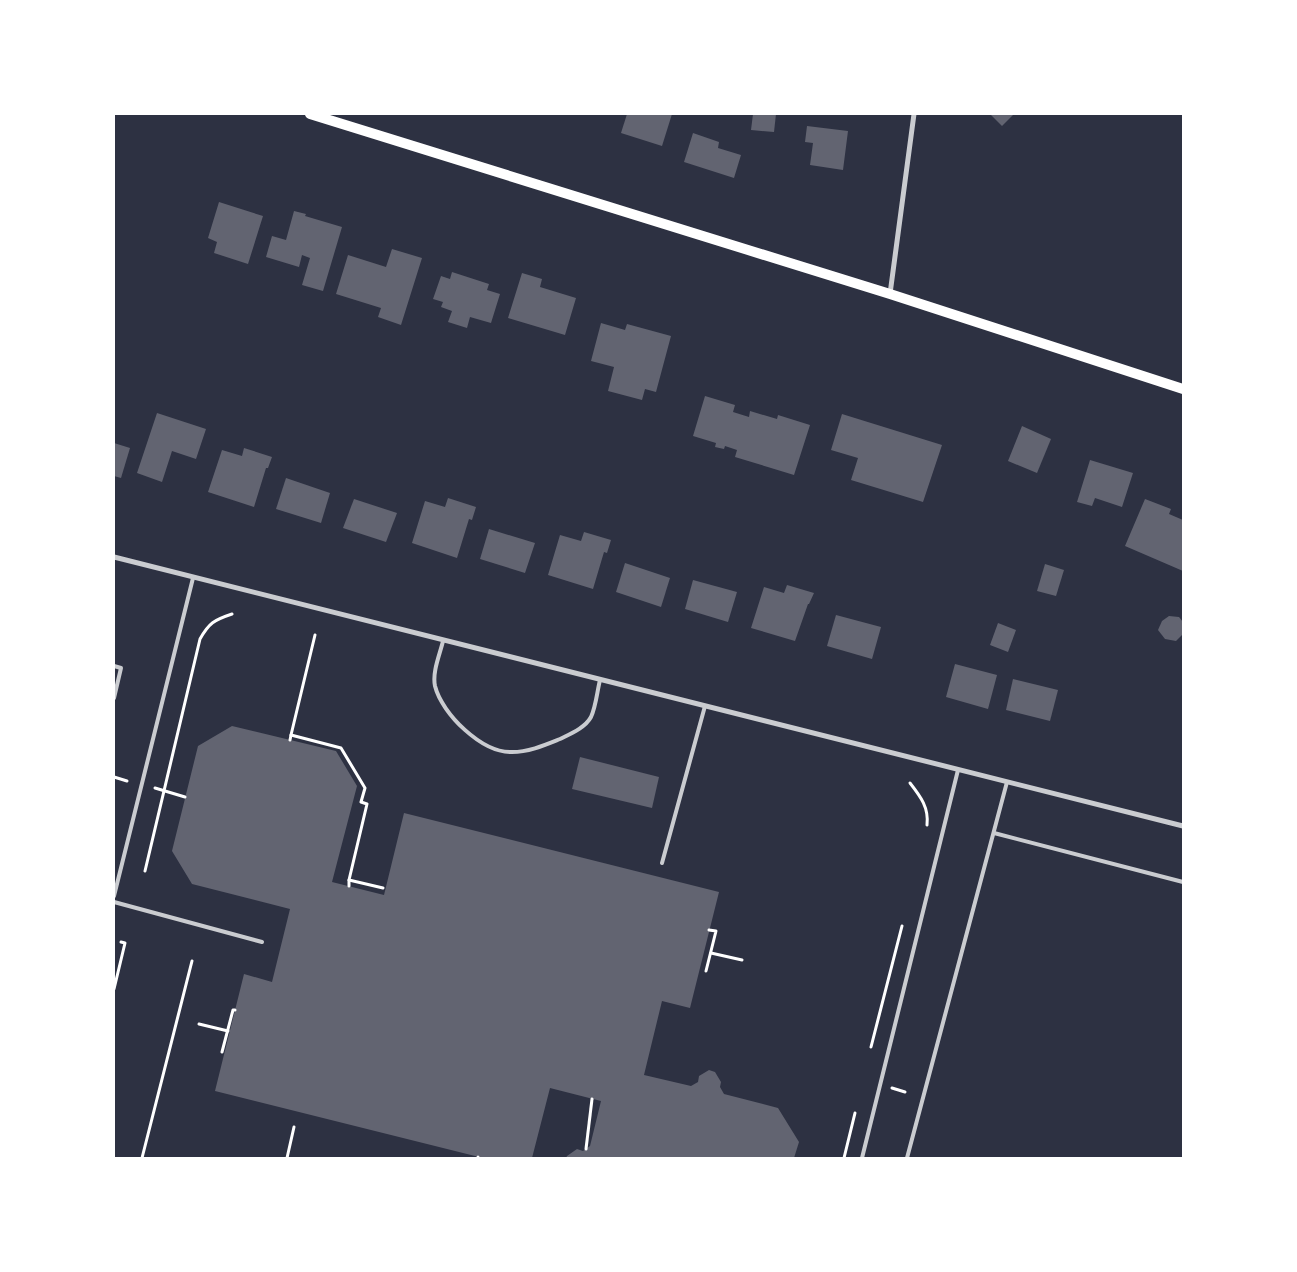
<svg xmlns="http://www.w3.org/2000/svg" width="1297" height="1272" viewBox="0 0 1297 1272" font-family="Poppins,sans-serif">
<style>
.building{fill:#626471}
.lines{fill:none;stroke-linecap:round;stroke-linejoin:round}
.path{stroke:#fff;stroke-width:3}
.service{stroke:#caccd0;stroke-width:4}
.minor{stroke:#caccd0;stroke-width:5}
.secondary{stroke:#fff;stroke-width:10}
</style>
<rect width="100%" height="100%" fill="#2d3142"/>
<g class="building">
<path d="M 627,114 L 672,114 L 662,146 L 621,133 Z"/>
<path d="M 753,114 L 776,114 L 774,132 L 751,130 Z"/>
<path d="M 990,114 L 1014,114 L 1002,126 Z"/>
<path d="M 807,126 L 848,131 L 843,170 L 810,165 L 813,143 L 805,142 Z"/>
<path d="M 693,133 L 719,142 L 718,148 L 741,155 L 734,178 L 684,162 Z"/>
<path d="M 219,202 L 263,216 L 248,264 L 214,253 L 217,242 L 208,238 Z"/>
<path d="M 294,211 L 306,214 L 305,216 L 342,227 L 323,291 L 302,285 L 310,258 L 302,255 L 299,267 L 266,257 L 272,236 L 286,240 Z"/>
<path d="M 392,249 L 422,258 L 401,325 L 378,317 L 381,308 L 336,294 L 348,255 L 386,267 Z"/>
<path d="M 452,272 L 489,284 L 487,290 L 500,294 L 491,323 L 470,317 L 467,328 L 448,322 L 452,311 L 441,307 L 443,302 L 433,299 L 441,276 L 450,279 Z"/>
<path d="M 522,273 L 542,279 L 540,287 L 576,298 L 565,335 L 508,318 Z"/>
<path d="M 601,323 L 625,330 L 627,324 L 671,336 L 656,392 L 645,389 L 642,400 L 608,391 L 614,367 L 591,361 Z"/>
<path d="M 705,396 L 735,405 L 733,412 L 749,417 L 750,411 L 777,419 L 778,415 L 810,425 L 794,475 L 735,457 L 737,450 L 725,446 L 724,449 L 715,447 L 716,443 L 693,436 Z"/>
<path d="M 157,413 L 206,429 L 196,459 L 172,451 L 162,482 L 137,473 Z"/>
<path d="M 842,414 L 942,445 L 923,502 L 851,480 L 858,458 L 831,450 Z"/>
<path d="M 1022,426 L 1051,439 L 1037,473 L 1008,461 Z"/>
<path d="M 114,443 L 130,448 L 121,478 L 114,476 Z"/>
<path d="M 244,448 L 272,457 L 268,468 L 266,468 L 254,507 L 208,492 L 222,450 L 242,456 Z"/>
<path d="M 1090,460 L 1133,473 L 1122,507 L 1095,498 L 1092,506 L 1077,502 Z"/>
<path d="M 286,478 L 330,493 L 321,523 L 276,509 Z"/>
<path d="M 448,498 L 476,507 L 472,520 L 469,519 L 457,558 L 412,543 L 425,501 L 445,507 Z"/>
<path d="M 354,499 L 397,513 L 386,542 L 343,528 Z"/>
<path d="M 1145,499 L 1171,509 L 1169,514 L 1183,520 L 1183,571 L 1125,546 Z"/>
<path d="M 489,529 L 535,543 L 525,573 L 480,559 Z"/>
<path d="M 584,532 L 611,540 L 607,553 L 604,552 L 593,589 L 548,575 L 560,535 L 581,541 Z"/>
<path d="M 625,563 L 670,578 L 661,607 L 616,592 Z"/>
<path d="M 1045,564 L 1064,570 L 1056,596 L 1037,591 Z"/>
<path d="M 693,580 L 737,592 L 728,622 L 685,609 Z"/>
<path d="M 787,585 L 814,593 L 809,604 L 808,604 L 795,641 L 751,628 L 764,587 L 784,593 Z"/>
<path d="M 836,615 L 881,627 L 872,659 L 827,646 Z"/>
<path d="M 1169,616 L 1179,617 L 1183,622 L 1183,634 L 1176,641 L 1165,639 L 1158,630 L 1162,621 Z"/>
<path d="M 998,623 L 1016,630 L 1008,652 L 990,645 Z"/>
<path d="M 955,664 L 997,675 L 988,709 L 946,697 Z"/>
<path d="M 1013,679 L 1058,690 L 1050,721 L 1006,710 Z"/>
<path d="M 232,726 L 336,751 L 357,786 L 332,882 L 384,895 L 404,813 L 719,892 L 690,1008 L 662,1001 L 644,1075 L 691,1086 L 698,1082 L 699,1076 L 709,1070 L 715,1072 L 721,1082 L 720,1087 L 724,1094 L 778,1108 L 799,1142 L 794,1158 L 566,1158 L 567,1156 L 577,1149 L 583,1151 L 590,1146 L 601,1101 L 550,1088 L 532,1158 L 483,1158 L 215,1091 L 244,974 L 272,982 L 290,909 L 192,884 L 172,851 L 198,746 Z"/>
<path d="M 580,757 L 659,777 L 652,808 L 572,789 Z"/>
</g>
<g class="lines">
<g class="path">
<path d="M 315,635 L 291,735 L 341,748 L 365,788 L 361,802 L 367,804 L 349,880 L 383,888"/>
<path d="M 290,740 L 291,735"/>
<path d="M 114,777 L 127,781"/>
<path d="M 910,783 C 921,797 929,808 927,825"/>
<path d="M 155,788 L 185,797"/>
<path d="M 145,871 L 200,639 C 209,623 214,620 232,614"/>
<path d="M 349,886 L 349,880"/>
<path d="M 711,953 L 742,960"/>
<path d="M 706,971 L 716,931 L 709,930"/>
<path d="M 114,989 L 125,943 L 121,942"/>
<path d="M 199,1024 L 228,1031"/>
<path d="M 871,1047 L 902,926"/>
<path d="M 222,1052 L 233,1010 L 235,1010"/>
<path d="M 892,1088 L 905,1092"/>
<path d="M 586,1149 L 592,1099"/>
<path d="M 142,1158 L 192,961"/>
<path d="M 287,1158 L 294,1127"/>
<path d="M 478,1158 L 478,1157"/>
<path d="M 844,1158 L 855,1113"/>
</g>
<g class="service">
<path d="M 443,641 C 440,654 432,672 435,686 C 442,714 482,753 512,752 C 529,752 545,745 560,739 C 570,734 585,728 591,717 C 596,706 597,692 600,680"/>
<path d="M 114,666 L 121,668 L 114,698"/>
<path d="M 994,833 L 1183,882"/>
<path d="M 662,863 L 705,706"/>
<path d="M 114,896 L 193,578"/>
<path d="M 114,902 L 262,942"/>
<path d="M 862,1158 L 958,770"/>
<path d="M 907,1158 L 1007,782"/>
</g>
<g class="minor">
<path d="M 890,294 L 914,114"/>
<path d="M 114,557 L 1183,826"/>
</g>
<path class="secondary" d="M 310,114 L 890,294 L 1183,389"/>
</g>
<rect width="1297" height="1272" fill="none" stroke="#ffffff" stroke-width="230"/>
</svg>
